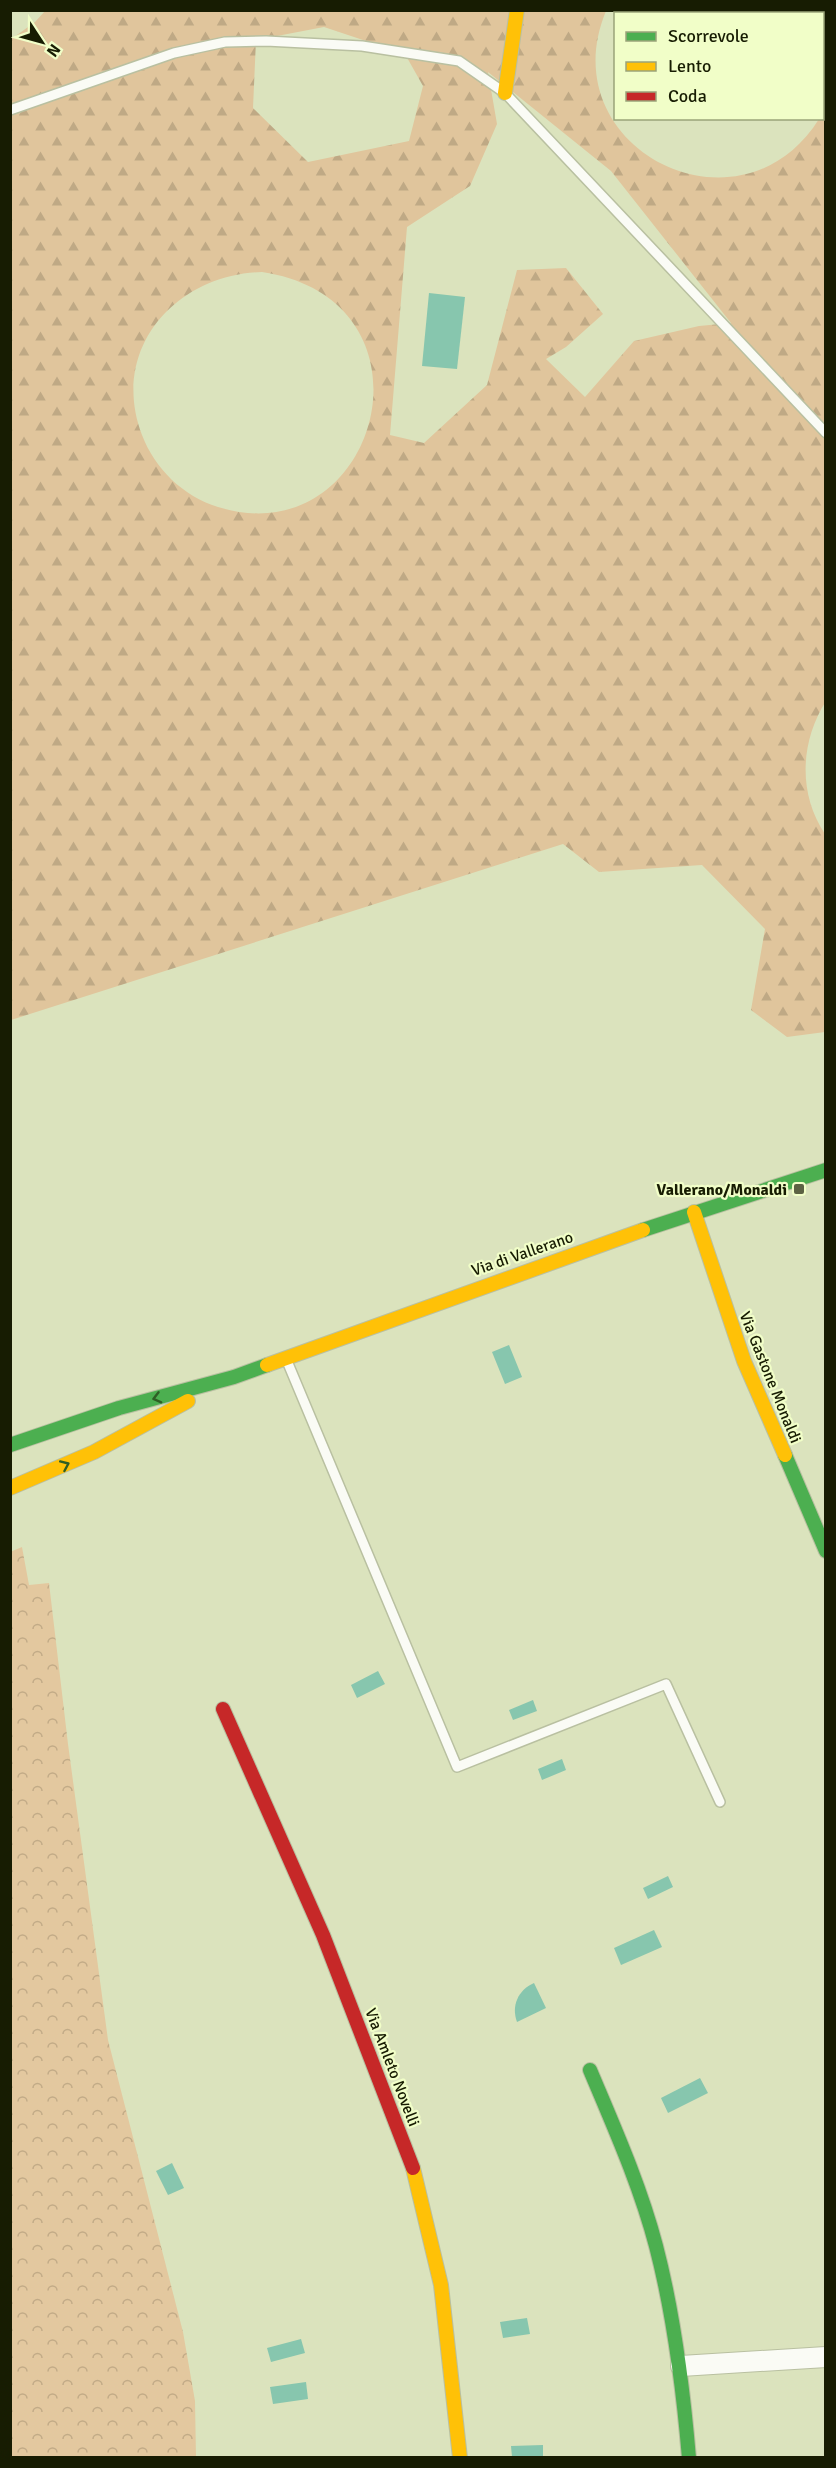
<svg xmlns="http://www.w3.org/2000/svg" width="836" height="2468" viewBox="0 0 836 2468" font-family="Signika,sans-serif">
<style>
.forest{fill:url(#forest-firs);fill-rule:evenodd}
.park{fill:url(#park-crowns)}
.water{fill:#87c6ae}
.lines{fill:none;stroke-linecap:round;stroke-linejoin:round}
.lane-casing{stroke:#b9c0a1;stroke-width:12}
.street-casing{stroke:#b9c0a1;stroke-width:22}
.fast-casing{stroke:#b9c0a1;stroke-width:16}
.slow-casing{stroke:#b9c0a1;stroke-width:16}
.jam-casing{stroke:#b9c0a1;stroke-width:16}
.lane{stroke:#fafbf5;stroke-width:9}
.street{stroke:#fafbf5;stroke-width:20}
.fast{stroke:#4caf50;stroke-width:14}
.slow{stroke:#ffc107;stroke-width:14}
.jam{stroke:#c62828;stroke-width:14}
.oneway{stroke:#2f5e25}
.poi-dot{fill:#5c6243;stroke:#f1fec8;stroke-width:2}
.labels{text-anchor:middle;stroke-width:4.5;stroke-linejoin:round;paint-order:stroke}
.poi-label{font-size:16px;font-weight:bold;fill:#171c02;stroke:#f1fec8;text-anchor:end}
.street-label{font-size:16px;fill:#171c02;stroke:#f1fec8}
</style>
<defs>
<pattern id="forest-firs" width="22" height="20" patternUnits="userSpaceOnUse" patternTransform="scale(1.5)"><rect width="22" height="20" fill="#e0c59c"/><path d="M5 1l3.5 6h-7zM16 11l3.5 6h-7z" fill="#bfa985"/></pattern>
<pattern id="park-crowns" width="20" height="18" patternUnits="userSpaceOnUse" patternTransform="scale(1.5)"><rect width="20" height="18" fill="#e3c89f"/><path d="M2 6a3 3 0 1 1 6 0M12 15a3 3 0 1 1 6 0" fill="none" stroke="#c2ab87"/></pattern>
</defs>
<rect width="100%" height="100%" fill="#dbe3bd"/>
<path class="forest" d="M 45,11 L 606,11 C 549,148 740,245 819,119 L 822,118 L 825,106 L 826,701 C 800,742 798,794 825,834 L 825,1032 L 787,1037 L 751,1010 L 765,929 L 702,865 L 599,872 L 563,844 L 11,1020 L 10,40 L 35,22 ZM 324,27 L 405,54 L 423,86 L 409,141 L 308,162 L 253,108 L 256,40 ZM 488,72 L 611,171 L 731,323 L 699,326 L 634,341 L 585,397 L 546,359 L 566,347 L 603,314 L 566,268 L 517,270 L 487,385 L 424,443 L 390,435 L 407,227 L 470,186 L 497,124 ZM 262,272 C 448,300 379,557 218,507 C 183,496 155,469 142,435 C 109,349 176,274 262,272 Z"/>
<path class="park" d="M 22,1547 L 29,1585 L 49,1583 L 68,1744 L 108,2040 L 183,2332 L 195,2401 L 196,2457 L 11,2457 L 10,1552 Z"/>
<g class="water">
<path d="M 429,293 L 465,297 L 457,369 L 422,366 Z"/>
<path d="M 509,1345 L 522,1377 L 505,1384 L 492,1352 Z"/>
<path d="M 378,1671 L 385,1684 L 357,1698 L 351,1685 Z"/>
<path d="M 533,1700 L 537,1711 L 513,1720 L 509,1710 Z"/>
<path d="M 562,1759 L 566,1770 L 542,1780 L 538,1769 Z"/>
<path d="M 668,1876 L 673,1887 L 648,1899 L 643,1888 Z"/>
<path d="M 654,1930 L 662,1947 L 621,1965 L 614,1948 Z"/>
<path d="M 534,1983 L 546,2008 L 517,2022 C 511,2006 518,1990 534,1983 Z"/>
<path d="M 700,2078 L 708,2093 L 668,2113 L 661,2098 Z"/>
<path d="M 172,2163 L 184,2188 L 168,2195 L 156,2171 Z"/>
<path d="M 527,2318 L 530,2334 L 503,2338 L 500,2322 Z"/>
<path d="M 301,2339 L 305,2353 L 271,2362 L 267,2348 Z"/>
<path d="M 306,2382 L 308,2399 L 273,2404 L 270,2387 Z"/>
<path d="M 543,2445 L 543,2457 L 512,2457 L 511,2446 Z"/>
</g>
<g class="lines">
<g class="lane-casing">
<g id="lane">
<path d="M 10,110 L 174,53 L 225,42 L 266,41 L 362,46 L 459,61 L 505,93 L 826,433"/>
<path d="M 287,1361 L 457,1767 L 666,1684 L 720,1802"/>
</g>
</g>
<g class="street-casing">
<path id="street" d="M 681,2366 L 826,2357"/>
</g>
<g class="fast-casing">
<g id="fast">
<path d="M 643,1230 L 826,1170"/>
<path d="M 10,1445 L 119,1408 L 234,1377 L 267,1365"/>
<path d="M 785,1455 L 826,1551"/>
<path d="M 590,2070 C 614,2127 640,2185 656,2246 C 674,2315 683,2387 689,2458"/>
</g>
</g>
<g class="slow-casing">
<g id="slow">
<path d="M 505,93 L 517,10"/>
<path d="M 694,1212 L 744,1361 L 785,1455"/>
<path d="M 267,1365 L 643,1230"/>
<path d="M 10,1488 L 94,1452 L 188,1401"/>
<path d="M 413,2168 L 441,2285 L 460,2458"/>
</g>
</g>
<g class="jam-casing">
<path id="jam" d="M 223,1709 L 323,1935 L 413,2168"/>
</g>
<use href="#lane" class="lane"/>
<use href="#street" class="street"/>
<use href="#fast" class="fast"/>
<use href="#slow" class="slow"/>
<use href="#jam" class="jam"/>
</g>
<defs><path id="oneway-chevron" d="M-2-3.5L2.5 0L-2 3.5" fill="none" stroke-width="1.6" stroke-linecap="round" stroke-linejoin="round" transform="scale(1.5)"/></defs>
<g class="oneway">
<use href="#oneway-chevron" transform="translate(157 1398) rotate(165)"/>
<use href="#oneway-chevron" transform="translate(65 1465) rotate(-24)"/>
</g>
<rect class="poi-dot" x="793" y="1183" width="12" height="12" rx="3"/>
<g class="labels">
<g class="poi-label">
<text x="787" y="1195">Vallerano/Monaldi</text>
</g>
<g class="street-label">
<text transform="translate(522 1253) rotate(-19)" y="6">Via di Vallerano</text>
<text transform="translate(771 1377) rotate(68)" y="6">Via Gastone Monaldi</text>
<text transform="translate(393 2067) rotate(69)" y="6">Via Amleto Novelli</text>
</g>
</g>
<rect width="836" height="2468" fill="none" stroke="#171c02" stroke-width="24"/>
<rect x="614" y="12" width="210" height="108" fill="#f1fec8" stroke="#9aa479" stroke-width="1.5"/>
<rect x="626" y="32" width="30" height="9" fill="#4caf50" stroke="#9aa479" stroke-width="1.5"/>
<text x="668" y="42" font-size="18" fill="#171c02">Scorrevole</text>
<rect x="626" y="62" width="30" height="9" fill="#ffc107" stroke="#9aa479" stroke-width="1.5"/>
<text x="668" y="72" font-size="18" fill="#171c02">Lento</text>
<rect x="626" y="92" width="30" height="9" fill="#c62828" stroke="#9aa479" stroke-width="1.5"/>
<text x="668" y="102" font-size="18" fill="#171c02">Coda</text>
<g transform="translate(42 42) rotate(126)" stroke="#f1fec8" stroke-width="4.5" paint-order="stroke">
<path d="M0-4.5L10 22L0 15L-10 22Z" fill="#171c02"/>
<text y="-9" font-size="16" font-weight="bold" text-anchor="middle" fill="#171c02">N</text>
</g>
</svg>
